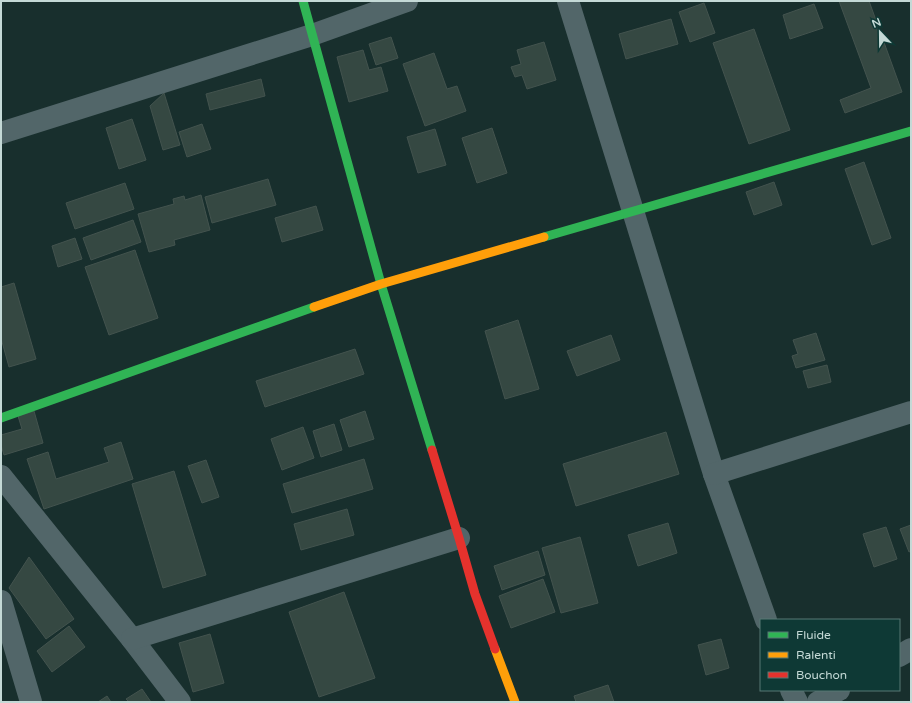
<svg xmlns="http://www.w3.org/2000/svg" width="912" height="703" viewBox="0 0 912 703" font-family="'Varela Round',sans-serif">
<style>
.building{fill:#354842;stroke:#43534e}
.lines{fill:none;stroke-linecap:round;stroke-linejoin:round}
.street{stroke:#526669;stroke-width:22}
.fast{stroke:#30b455;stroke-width:9}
.slow{stroke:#ff9f0a;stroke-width:9}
.jam{stroke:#e5322d;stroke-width:9}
</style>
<rect width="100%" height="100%" fill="#182f2d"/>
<g class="building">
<path d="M 839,1 L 869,1 L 902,92 L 845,113 L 840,100 L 871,88 Z"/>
<path d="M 704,3 L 715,33 L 690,42 L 679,12 Z"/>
<path d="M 814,4 L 823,28 L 790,39 L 783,15 Z"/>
<path d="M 671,19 L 678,44 L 626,59 L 619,34 Z"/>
<path d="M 754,29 L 790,130 L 749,144 L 713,43 Z"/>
<path d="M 391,37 L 398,58 L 376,65 L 369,44 Z"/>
<path d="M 544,42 L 556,80 L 527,89 L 522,75 L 515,77 L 511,67 L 521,64 L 517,50 Z"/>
<path d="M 363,50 L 369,70 L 381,67 L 388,91 L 349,102 L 337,57 Z"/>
<path d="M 434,53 L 447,89 L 457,86 L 466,111 L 425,126 L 403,64 Z"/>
<path d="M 261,79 L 265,96 L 210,110 L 206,94 Z"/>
<path d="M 164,93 L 180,145 L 163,150 L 150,106 Z"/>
<path d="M 132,119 L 146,160 L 119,169 L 106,128 Z"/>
<path d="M 202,124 L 211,149 L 187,157 L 179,132 Z"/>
<path d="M 492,128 L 507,173 L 477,183 L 462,138 Z"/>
<path d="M 435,129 L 446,165 L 418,173 L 407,137 Z"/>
<path d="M 864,162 L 891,238 L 872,245 L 845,169 Z"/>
<path d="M 268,179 L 276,205 L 212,223 L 205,197 Z"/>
<path d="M 774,182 L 782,205 L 754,215 L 746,192 Z"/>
<path d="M 125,183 L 134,209 L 75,229 L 66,203 Z"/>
<path d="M 201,195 L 210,230 L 174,240 L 175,245 L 149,252 L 138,214 L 174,204 L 173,199 L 184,196 L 185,200 Z"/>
<path d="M 316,206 L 323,230 L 282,242 L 275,218 Z"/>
<path d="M 133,220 L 141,242 L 91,260 L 83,238 Z"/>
<path d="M 75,238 L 82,259 L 58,267 L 52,246 Z"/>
<path d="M 135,250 L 158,318 L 109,335 L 85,267 Z"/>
<path d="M 14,283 L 36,359 L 9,367 L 1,338 L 1,287 Z"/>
<path d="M 518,320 L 539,389 L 505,399 L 485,331 Z"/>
<path d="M 816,333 L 825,360 L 796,368 L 792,356 L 798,354 L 793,340 Z"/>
<path d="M 611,335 L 620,360 L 577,376 L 567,351 Z"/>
<path d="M 355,349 L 364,374 L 265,407 L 256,381 Z"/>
<path d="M 827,365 L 831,382 L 808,388 L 803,371 Z"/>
<path d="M 34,411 L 43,443 L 4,455 L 1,445 L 1,435 L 22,429 L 18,416 Z"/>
<path d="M 365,411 L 374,439 L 349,447 L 340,420 Z"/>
<path d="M 334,424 L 342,450 L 321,457 L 313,431 Z"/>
<path d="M 303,427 L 314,458 L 282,470 L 271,439 Z"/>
<path d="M 666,432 L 679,474 L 576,506 L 563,464 Z"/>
<path d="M 121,442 L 133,479 L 44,509 L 27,459 L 48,452 L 56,479 L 109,462 L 104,448 Z"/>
<path d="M 364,459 L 373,489 L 292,513 L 283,484 Z"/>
<path d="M 206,460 L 219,497 L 202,503 L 188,466 Z"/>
<path d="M 174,471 L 206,575 L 163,588 L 132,484 Z"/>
<path d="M 347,509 L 354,535 L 301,550 L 294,524 Z"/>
<path d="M 668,523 L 677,553 L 638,566 L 628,535 Z"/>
<path d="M 911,525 L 911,551 L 909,552 L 900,529 Z"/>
<path d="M 886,527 L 897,559 L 874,567 L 863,534 Z"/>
<path d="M 580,537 L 598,603 L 561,613 L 542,548 Z"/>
<path d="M 538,551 L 545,575 L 502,590 L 494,566 Z"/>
<path d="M 29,557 L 74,619 L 46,639 L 9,588 Z"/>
<path d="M 543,579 L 555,612 L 511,628 L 499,596 Z"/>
<path d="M 344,592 L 375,678 L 319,697 L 289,612 Z"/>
<path d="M 69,626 L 85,647 L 52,672 L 37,651 Z"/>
<path d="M 210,634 L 224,683 L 193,692 L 179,643 Z"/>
<path d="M 721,639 L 729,668 L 706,675 L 698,645 Z"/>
<path d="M 608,685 L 614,702 L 576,702 L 574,696 Z"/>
<path d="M 142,689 L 151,702 L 129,702 L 126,699 Z"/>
<path d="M 107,696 L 111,702 L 98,702 Z"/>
</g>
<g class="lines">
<g class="street">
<path d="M 568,1 L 633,211 L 714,474 L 766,620"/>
<path d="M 1,133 L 312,35 L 407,1"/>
<path d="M 714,474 L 911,412"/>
<path d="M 1,476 L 132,639 L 180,702"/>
<path d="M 1,601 L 31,702"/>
<path d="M 132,639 L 459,538"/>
<path d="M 899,656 L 911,649"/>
<path d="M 791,690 L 797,702"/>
<path d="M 818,702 L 839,690"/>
</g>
<g class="fast">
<path d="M 303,1 L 381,284 L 432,450"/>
<path d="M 544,237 L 911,131"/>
<path d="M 1,418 L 314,307"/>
</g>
<g class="slow">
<path d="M 314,307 L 381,284 L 544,237"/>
<path d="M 495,649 L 515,702"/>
</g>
<path class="jam" d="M 432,450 L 459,538 L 475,594 L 495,649"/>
</g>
<rect width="912" height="703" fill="none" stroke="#c4d9d6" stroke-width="4"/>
<rect x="760" y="619" width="140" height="72" fill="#0e3935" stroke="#577975"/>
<rect x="768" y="632" width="20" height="6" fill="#30b455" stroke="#577975"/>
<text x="796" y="639" font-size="12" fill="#c4d9d6">Fluide</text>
<rect x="768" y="652" width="20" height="6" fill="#ff9f0a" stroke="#577975"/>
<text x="796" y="659" font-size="12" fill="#c4d9d6">Ralenti</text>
<rect x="768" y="672" width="20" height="6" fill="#e5322d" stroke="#577975"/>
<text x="796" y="679" font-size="12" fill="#c4d9d6">Bouchon</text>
<g transform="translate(880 32) rotate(338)" stroke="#0e3935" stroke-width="3" paint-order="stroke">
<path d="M0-3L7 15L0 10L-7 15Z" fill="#c4d9d6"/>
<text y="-6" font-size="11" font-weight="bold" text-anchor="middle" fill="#c4d9d6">N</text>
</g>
</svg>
